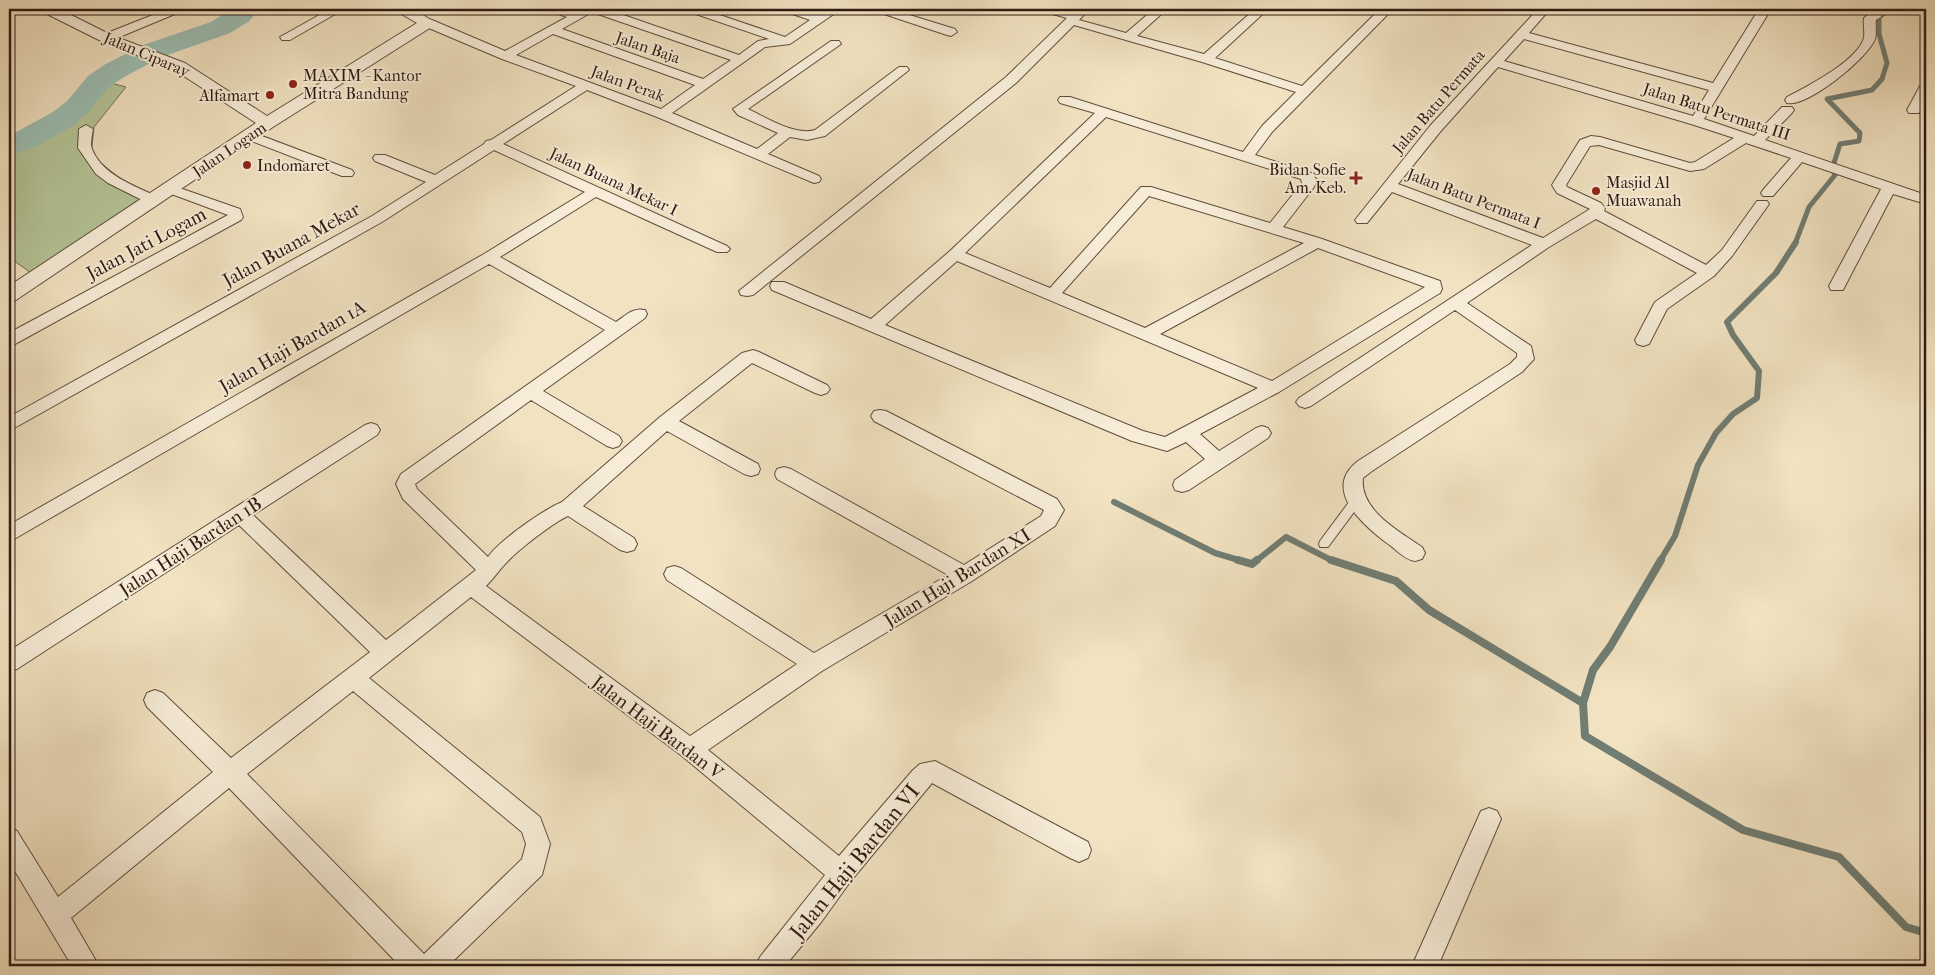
<svg xmlns="http://www.w3.org/2000/svg" width="1935" height="975" viewBox="0 0 1935 975" font-family="'IM FELL French Canon',serif">
<style>
.green{fill:#b4c497;stroke:#727054}
.lines{fill:none;stroke-linecap:round;stroke-linejoin:round}
.stream-far2{stroke:#707d73;stroke-width:5}
.stream-far1{stroke:#707d73;stroke-width:6}
.stream{stroke:#707d73;stroke-width:8}
.river{fill:#9bbeb3;fill-rule:evenodd}
.service-casing{stroke:#604d3e;stroke-width:2}
.minor-casing{stroke:#604d3e;stroke-width:2}
.tertiary-casing{stroke:#604d3e;stroke-width:2}
.service{fill:#f6ecd7;fill-rule:evenodd}
.minor{fill:#f6ecd7;fill-rule:evenodd}
.tertiary{fill:#f6ecd7;fill-rule:evenodd}
.poi-dot{fill:#8f2418;stroke:#f6ecd7;stroke-width:2}
.labels{text-anchor:middle;stroke-width:4;stroke-linejoin:round;paint-order:stroke}
.far-street-label{font-size:16px;fill:#2f1b12;stroke:#f6ecd7}
.far-poi-label{font-size:16px;fill:#2f1b12;stroke:#f6ecd7;text-anchor:start}
.street-label{font-size:19px;fill:#2f1b12;stroke:#f6ecd7}
.near-street-label{font-size:22px;fill:#2f1b12;stroke:#f6ecd7}
</style>
<rect width="100%" height="100%" fill="#f1e2c1"/>
<filter id="stains"><feTurbulence type="fractalNoise" baseFrequency=".004" numOctaves="4"/><feColorMatrix values="0 0 0 0 .2 0 0 0 0 .09 0 0 0 0 .02 0 0 0 .5 -.17"/></filter>
<radialGradient id="worn" r=".72"><stop offset=".6" stop-color="#630" stop-opacity="0"/><stop offset="1" stop-color="#630" stop-opacity=".3"/></radialGradient>
<path class="green" d="M 107,82 L 126,87 L 94,127 L 91,155 L 143,197 L 31,273 L 9,257 L 9,148 L 53,130 Z"/>
<g class="lines">
<g class="stream-far2">
<path d="M 1833,166 L 1840,144 L 1859,141 L 1860,133 L 1827,99 L 1872,90 L 1882,79 L 1887,63 L 1879,34 L 1879,17 L 1890,9"/>
<path d="M 1795,244 L 1809,207 L 1835,175 L 1834,173"/>
</g>
<g class="stream-far1">
<path d="M 1114,502 L 1215,553 L 1242,561"/>
<path d="M 1256,561 L 1286,537 L 1333,561"/>
<path d="M 1660,561 L 1675,536 L 1698,465 L 1716,433 L 1733,414 L 1757,398 L 1759,371 L 1733,335 L 1727,322 L 1776,273 L 1796,242"/>
</g>
<g class="stream">
<path d="M 1238,560 L 1252,564 L 1257,560"/>
<path d="M 1331,560 L 1396,581 L 1429,610 L 1583,703 L 1585,736 L 1743,830 L 1839,857 L 1906,927 L 1926,933"/>
<path d="M 1583,703 L 1593,670 L 1610,647 L 1661,560"/>
</g>
<path class="river" d="M 232,9 L 260,9 L 248,22 L 230,33 L 162,57 L 124,77 L 108,88 L 88,112 L 74,125 L 37,146 L 9,156 L 9,136 L 53,112 L 68,100 L 88,76 L 104,65 L 143,45 L 211,22 Z"/>
<g class="service-casing">
<path id="service" d="M 1356,497 L 1360,498 L 1361,501 L 1360,504 L 1328,547 L 1320,547 L 1319,544 L 1320,541 L 1352,498 Z"/>
</g>
<g class="minor-casing">
<g id="minor">
<path d="M 168,9 L 184,9 L 182,11 L 110,41 L 106,42 L 100,38 L 102,35 Z"/>
<path d="M 330,9 L 344,9 L 290,40 L 282,40 L 280,37 Z"/>
<path d="M 548,9 L 565,9 L 575,12 L 581,9 L 606,9 L 739,55 L 758,41 L 769,39 L 687,11 L 685,9 L 702,9 L 785,37 L 810,20 L 784,11 L 782,9 L 799,9 L 818,15 L 827,9 L 841,9 L 790,44 L 765,47 L 672,113 L 757,149 L 778,133 L 738,115 L 733,109 L 831,41 L 839,41 L 841,44 L 748,109 C 767,118 795,136 815,130 L 899,67 L 907,67 L 909,70 L 825,136 L 807,140 L 790,137 L 768,154 L 819,176 L 821,179 L 819,182 L 814,183 L 657,117 L 587,90 L 503,144 L 727,246 L 730,249 L 727,252 L 717,252 L 596,197 L 500,257 L 616,322 C 625,316 633,307 645,310 L 647,314 L 645,318 L 543,391 L 619,436 L 622,441 L 619,446 L 613,448 L 607,446 L 531,400 L 415,484 L 417,489 L 488,557 C 500,540 543,510 562,502 L 660,417 L 742,353 L 753,350 L 759,352 L 827,385 L 830,389 L 827,393 L 821,395 L 815,393 L 752,363 L 679,421 L 758,464 L 760,469 L 758,474 L 751,476 L 744,474 L 667,431 L 583,506 L 634,538 L 637,544 L 634,550 L 627,552 L 620,550 L 568,516 C 554,522 518,550 507,562 C 499,570 494,578 486,586 L 690,736 L 797,664 L 667,580 L 664,574 L 667,568 L 674,566 L 681,568 L 814,653 L 948,575 L 777,479 L 775,474 L 777,469 L 784,467 L 791,469 L 964,565 L 1041,516 L 1044,510 L 874,421 L 871,416 L 874,411 L 880,410 L 886,411 L 1057,499 L 1064,510 L 1055,526 L 972,581 L 822,671 L 708,750 L 839,856 L 913,770 L 920,764 L 935,761 L 1088,842 L 1091,850 L 1088,858 L 1079,862 L 1070,858 L 932,783 L 850,882 L 822,921 L 785,966 L 756,966 L 760,957 L 825,875 L 682,756 L 471,597 L 369,678 L 540,817 L 550,844 L 542,875 L 448,966 L 400,966 L 229,788 L 71,918 L 99,966 L 72,966 L 9,861 L 9,827 L 17,831 L 58,897 L 213,772 L 147,707 L 144,700 L 147,693 L 155,690 L 163,693 L 231,758 L 370,652 L 239,525 L 17,669 L 9,671 L 9,651 L 365,425 L 371,423 L 377,425 L 380,430 L 377,435 L 253,515 L 386,640 L 476,570 L 403,499 L 396,484 L 401,474 L 605,330 L 489,264 L 9,542 L 9,525 L 484,254 L 585,192 L 494,150 L 382,222 L 9,431 L 9,417 L 372,216 L 426,182 L 375,161 L 373,158 L 375,155 L 385,155 L 435,175 L 484,144 L 486,141 L 491,140 L 576,86 L 502,59 L 424,26 L 422,23 L 428,19 L 432,20 L 505,51 L 567,17 L 550,11 ZM 592,12 L 731,60 L 703,79 L 562,29 ZM 553,34 L 695,85 L 661,109 L 516,55 ZM 353,691 L 522,832 L 526,844 L 522,859 L 424,954 L 247,774 Z"/>
<path d="M 873,9 L 890,9 L 955,29 L 957,32 L 951,36 L 947,35 L 875,11 Z"/>
<path d="M 1040,9 L 1058,9 L 1073,13 L 1077,9 L 1089,9 L 1079,20 L 1126,33 L 1154,9 L 1167,9 L 1137,36 L 1204,54 L 1255,9 L 1268,9 L 1215,58 L 1302,86 L 1380,9 L 1393,9 L 1272,132 L 1255,155 L 1311,173 L 1317,180 L 1314,187 L 1283,227 L 1322,239 L 1440,281 L 1442,289 L 1440,293 L 1279,392 L 1200,434 L 1219,451 L 1256,428 L 1262,426 L 1268,428 L 1271,433 L 1268,438 L 1189,490 L 1182,492 L 1175,490 L 1173,485 L 1175,480 L 1205,459 L 1186,442 L 1167,451 L 1132,441 L 772,290 L 770,286 L 772,282 L 784,282 L 871,319 L 950,251 L 1095,113 L 1060,103 L 1058,100 L 1060,97 L 1070,97 L 1243,152 L 1262,126 L 1296,92 L 1202,62 L 1074,25 L 1016,83 L 753,295 L 747,296 L 741,295 L 739,291 L 1006,77 L 1067,18 L 1042,11 ZM 1106,117 L 1301,179 L 1302,183 L 1270,223 L 1151,187 L 1141,187 L 1050,288 L 965,253 ZM 1149,196 L 1304,243 L 1145,328 L 1062,293 ZM 1318,248 L 1425,287 L 1272,381 L 1160,334 ZM 957,261 L 1258,388 L 1165,437 L 1143,431 L 885,325 Z"/>
<path d="M 1538,9 L 1550,9 L 1529,33 L 1713,83 L 1759,9 L 1771,9 L 1704,119 L 1754,136 L 1782,107 L 1792,107 L 1794,110 L 1792,113 L 1765,140 L 1926,195 L 1926,204 L 1893,194 L 1845,286 L 1843,290 L 1831,290 L 1829,286 L 1881,189 L 1802,162 L 1773,196 L 1763,196 L 1761,193 L 1763,190 L 1791,158 L 1746,143 L 1704,169 L 1690,171 L 1599,145 L 1590,146 L 1566,185 L 1567,187 L 1601,203 L 1605,208 L 1604,211 L 1706,265 L 1722,250 L 1757,201 L 1767,201 L 1769,204 L 1732,256 L 1714,276 L 1667,309 L 1649,344 L 1643,346 L 1637,344 L 1635,340 L 1655,302 L 1697,273 L 1596,219 L 1549,247 L 1467,303 L 1531,346 L 1534,359 L 1522,372 L 1372,471 L 1363,478 C 1359,510 1400,532 1422,547 L 1425,553 L 1422,559 C 1421,559 1416,561 1415,561 C 1406,560 1397,551 1391,546 C 1366,528 1320,490 1358,461 L 1510,364 L 1517,357 L 1517,353 L 1455,310 L 1311,406 L 1305,408 L 1299,406 L 1296,402 L 1299,398 L 1532,245 L 1392,192 L 1367,223 L 1357,223 L 1355,220 L 1430,126 ZM 1524,39 L 1709,90 L 1693,116 L 1504,61 ZM 1498,67 L 1691,124 L 1734,138 L 1695,162 L 1690,163 L 1600,137 L 1591,136 L 1580,140 L 1552,185 L 1557,193 L 1590,209 L 1543,238 L 1398,184 L 1440,132 Z"/>
<path d="M 1860,9 L 1878,9 L 1883,12 L 1881,17 L 1876,20 C 1875,25 1877,34 1875,39 C 1868,58 1807,108 1787,103 L 1785,100 L 1787,97 C 1808,86 1857,61 1864,38 C 1865,32 1863,24 1864,18 L 1869,14 Z"/>
<path d="M 1926,82 C 1927,94 1925,102 1919,113 L 1909,113 L 1907,110 L 1920,86 Z"/>
<path d="M 86,125 L 93,129 C 92,135 90,144 92,149 C 102,175 135,186 158,197 L 160,200 L 158,203 L 148,203 L 108,183 L 96,174 L 78,148 L 79,129 Z"/>
<path d="M 249,131 L 352,170 L 354,173 L 352,176 L 342,176 L 244,138 L 242,135 L 244,132 Z"/>
<path d="M 171,185 L 240,209 L 243,217 L 241,220 L 15,344 L 9,346 L 9,333 L 228,215 L 166,192 L 164,189 L 166,186 Z"/>
<path d="M 1489,808 L 1497,811 L 1501,819 L 1438,966 L 1412,966 L 1481,811 Z"/>
</g>
</g>
<g class="tertiary-casing">
<path id="tertiary" d="M 41,9 L 59,9 L 111,35 L 185,63 L 267,116 L 417,23 L 398,12 L 396,9 L 413,9 L 436,23 L 433,26 L 273,127 L 16,300 L 9,302 L 9,286 L 256,123 L 173,69 L 101,41 L 43,12 Z"/>
</g>
<use href="#service" class="service"/>
<use href="#minor" class="minor"/>
<use href="#tertiary" class="tertiary"/>
</g>
<g class="poi-dot">
<circle cx="293" cy="84" r="5"/>
<circle cx="270" cy="95" r="5"/>
<circle cx="247" cy="165" r="5"/>
<path d="M1353.5 170.5h5v5h5v5h-5v5h-5v-5h-5v-5h5z"/>
<circle cx="1596" cy="191" r="5"/>
</g>
<g class="labels">
<g class="far-street-label">
<text transform="translate(648 47) rotate(19)" y="6">Jalan Baja</text>
<text transform="translate(147 54) rotate(23)" y="6">Jalan Ciparay</text>
<text transform="translate(628 83) rotate(20)" y="6">Jalan Perak</text>
<text transform="translate(1438 101) rotate(-49)" y="6">Jalan Batu Permata</text>
<text transform="translate(1717 111) rotate(18)" y="6">Jalan Batu Permata III</text>
<text transform="translate(229 149) rotate(-34)" y="6">Jalan Logam</text>
<text transform="translate(614 181) rotate(25)" y="6">Jalan Buana Mekar I</text>
<text transform="translate(1474 198) rotate(21)" y="6">Jalan Batu Permata I</text>
</g>
<g class="far-poi-label">
<text x="303" y="81">MAXIM - Kantor<tspan x="303" dy="18">Mitra Bandung</tspan></text>
<text x="260" y="101" text-anchor="end">Alfamart</text>
<text x="257" y="171">Indomaret</text>
<text x="1346" y="175" text-anchor="end">Bidan Sofie<tspan x="1346" dy="18">Am. Keb.</tspan></text>
<text x="1606" y="188">Masjid Al<tspan x="1606" dy="18">Muawanah</tspan></text>
</g>
<g class="street-label">
<text transform="translate(146 243) rotate(-28)" y="7">Jalan Jati Logam</text>
<text transform="translate(291 244) rotate(-29)" y="7">Jalan Buana Mekar</text>
<text transform="translate(292 346) rotate(-30)" y="7">Jalan Haji Bardan 1A</text>
<text transform="translate(190 546) rotate(-33)" y="7">Jalan Haji Bardan 1B</text>
<text transform="translate(957 577) rotate(-32)" y="7">Jalan Haji Bardan XI</text>
<text transform="translate(658 727) rotate(37)" y="7">Jalan Haji Bardan V</text>
</g>
<g class="near-street-label">
<text transform="translate(854 861) rotate(-51)" y="8">Jalan Haji Bardan VI</text>
</g>
</g>
<rect width="1935" height="975" fill="none" stroke="#f1e2c1" stroke-width="30"/>
<rect x="10" y="10" width="1915" height="955" fill="none" stroke="#2f1b12" stroke-width="2.5"/>
<rect x="15" y="15" width="1905" height="945" fill="none" stroke="#2f1b12"/>
<rect width="100%" height="100%" filter="url(#stains)"/>
<rect width="100%" height="100%" fill="url(#worn)"/>
</svg>
